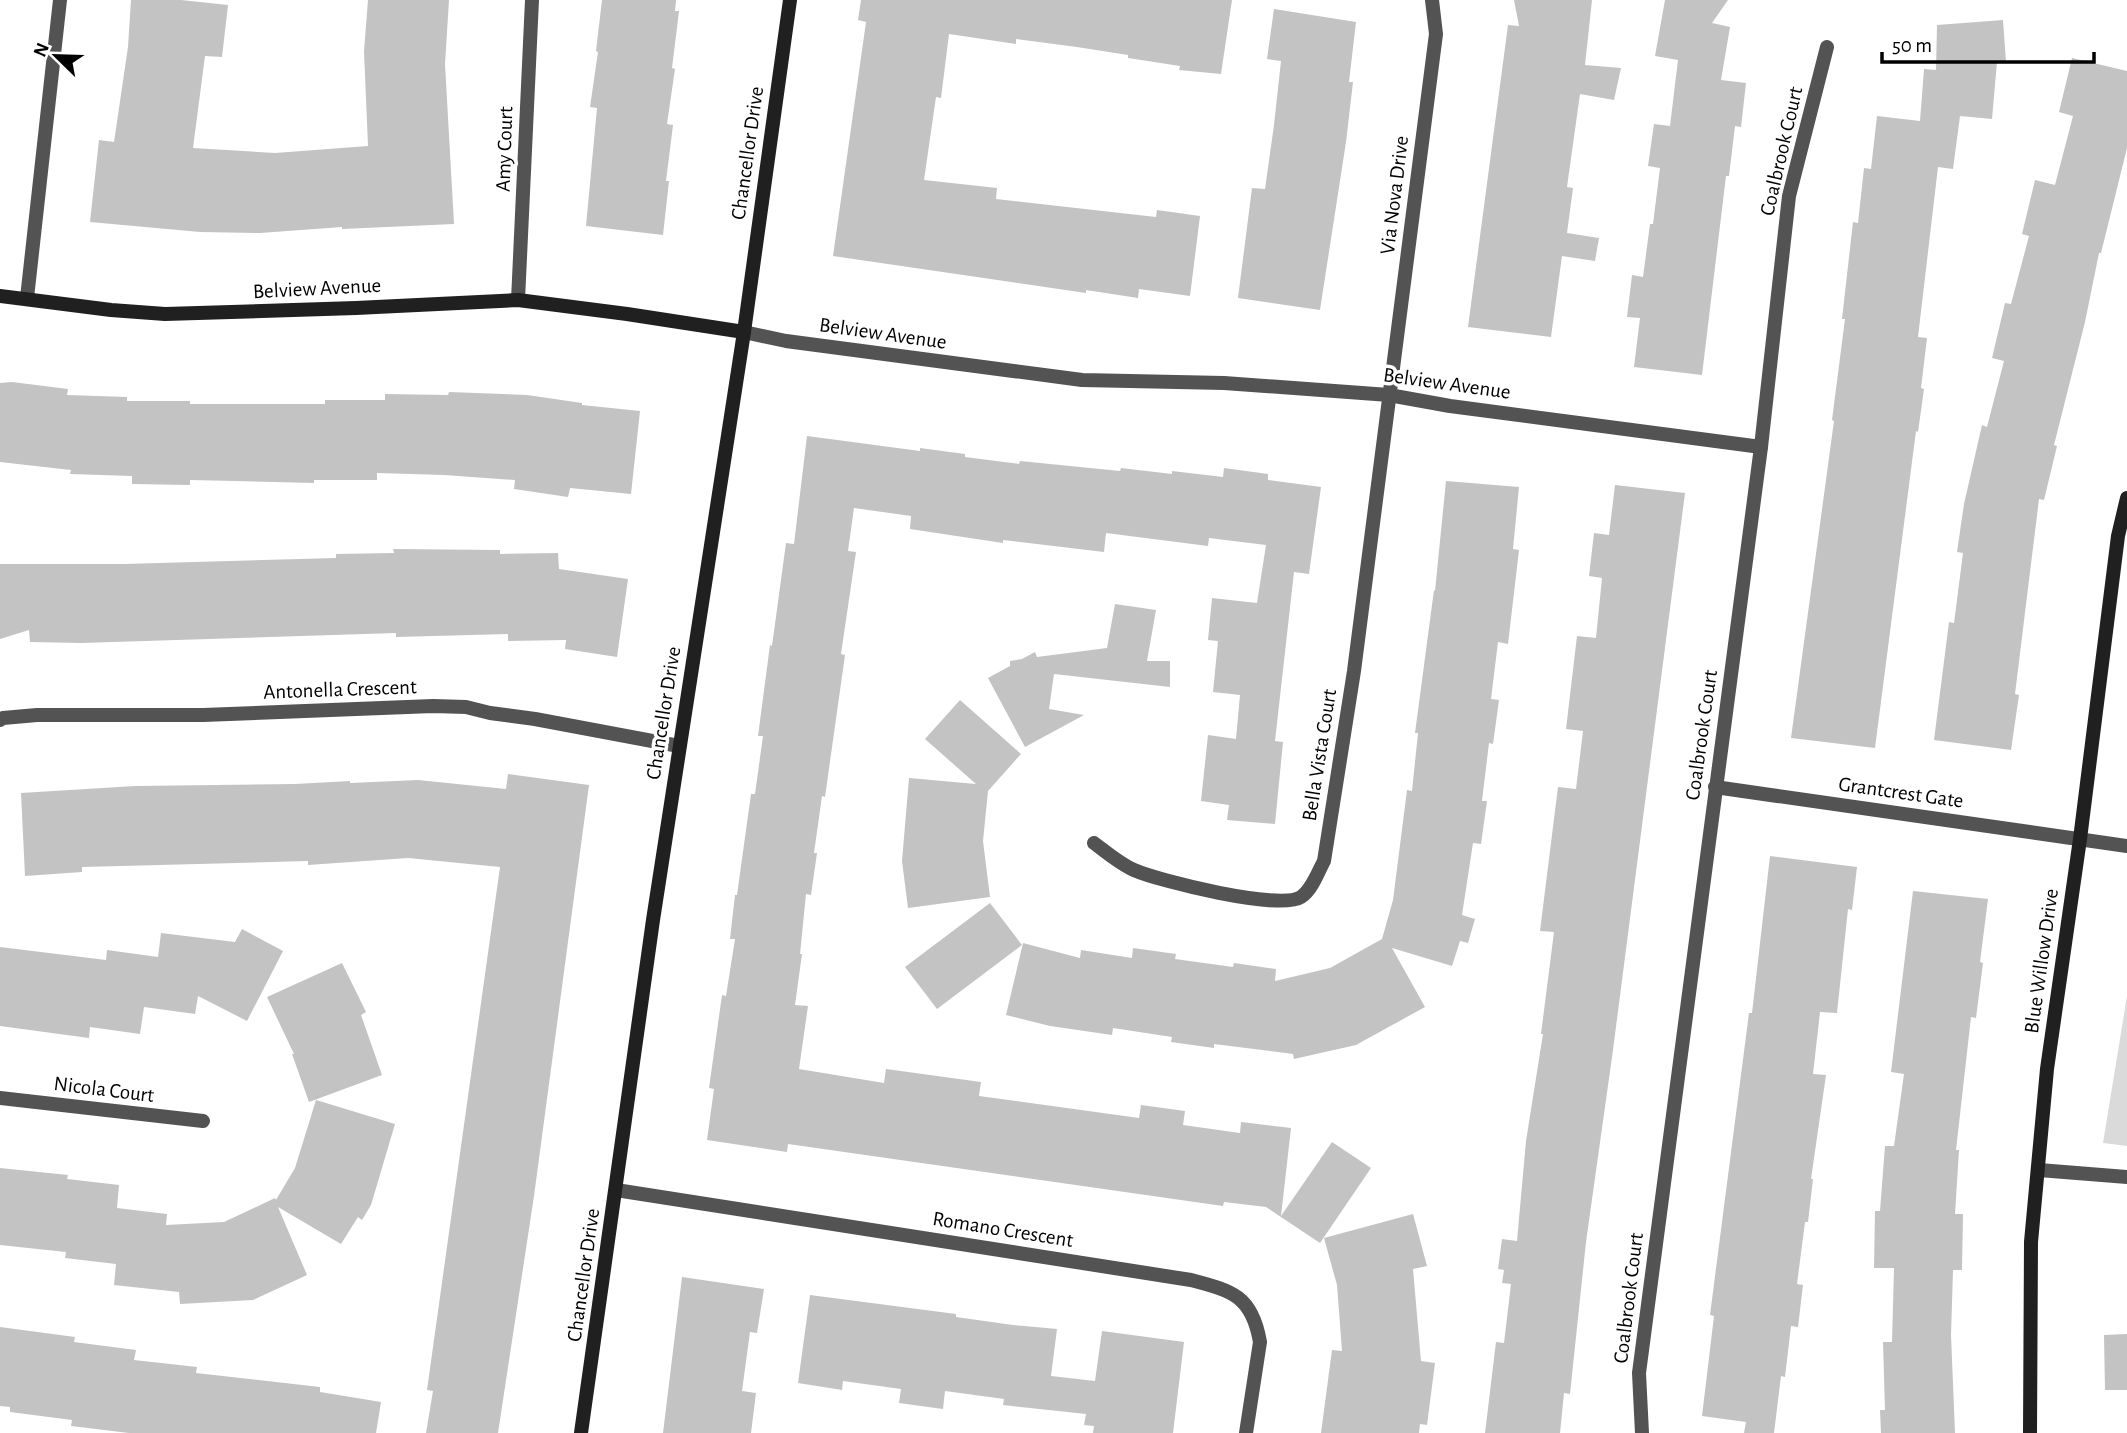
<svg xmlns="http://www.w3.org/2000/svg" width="2127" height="1433" viewBox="0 0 2127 1433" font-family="'Alegreya Sans',sans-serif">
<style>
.green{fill:#dadada}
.building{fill:#c3c3c3}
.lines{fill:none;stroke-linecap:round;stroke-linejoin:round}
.street{stroke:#535353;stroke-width:14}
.secondary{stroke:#202020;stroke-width:14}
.labels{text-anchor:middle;stroke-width:7;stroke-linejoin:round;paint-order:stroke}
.street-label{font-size:21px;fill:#000;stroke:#fff}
</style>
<rect width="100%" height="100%" fill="#fff"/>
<path class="green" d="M 2127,996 L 2127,1146 L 2103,1143 Z"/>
<g class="building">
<path d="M 131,0 L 181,0 L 228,5 L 222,57 L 205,56 L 193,148 L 275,153 L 368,146 L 364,51 L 368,0 L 449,0 L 445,64 L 454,224 L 342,229 L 342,227 L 260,233 L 200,232 L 90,222 L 99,140 L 114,142 L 128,47 Z"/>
<path d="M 602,0 L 676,0 L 675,11 L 679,11 L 672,68 L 675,69 L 667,124 L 673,125 L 666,181 L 669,181 L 663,235 L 586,226 L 597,108 L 590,107 L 598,52 L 596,51 Z"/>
<path d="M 861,0 L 1232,0 L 1221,74 L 1179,70 L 1180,66 L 1128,58 L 1128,55 L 1077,47 L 1016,39 L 1016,44 L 949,34 L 941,98 L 936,97 L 924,180 L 997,188 L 996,199 L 1156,217 L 1157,210 L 1200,216 L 1190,296 L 1139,289 L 1138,298 L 1086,290 L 1086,293 L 833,256 L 866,22 L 858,20 Z"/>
<path d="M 1514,0 L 1592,0 L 1585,65 L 1621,68 L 1614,100 L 1580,94 L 1567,187 L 1573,188 L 1567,233 L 1599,238 L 1595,261 L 1562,256 L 1551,337 L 1468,327 L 1508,25 L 1519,26 Z"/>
<path d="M 1665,0 L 1728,0 L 1712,23 L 1730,27 L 1721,80 L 1746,83 L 1741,127 L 1735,126 L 1729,176 L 1726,176 L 1702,375 L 1634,367 L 1640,318 L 1627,317 L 1632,275 L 1643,277 L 1650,224 L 1653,224 L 1660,168 L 1648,166 L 1654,124 L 1670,126 L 1678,60 L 1655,56 Z"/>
<path d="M 1274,9 L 1356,22 L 1349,82 L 1353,82 L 1346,142 L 1320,310 L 1238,298 L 1252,188 L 1265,189 L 1274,125 L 1281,61 L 1267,59 Z"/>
<path d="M 2003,20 L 2006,62 L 1997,62 L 1992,119 L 1960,116 L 1953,169 L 1938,167 L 1918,337 L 1927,338 L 1921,388 L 1924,389 L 1918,432 L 1916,431 L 1875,748 L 1791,738 L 1834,421 L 1832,420 L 1845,319 L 1842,319 L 1853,222 L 1858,223 L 1864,168 L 1871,169 L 1877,116 L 1920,121 L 1924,69 L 1936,70 L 1937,25 Z"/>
<path d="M 2072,58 L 2127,71 L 2127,148 L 2101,253 L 2099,253 L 2085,322 L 2054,445 L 2057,446 L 2044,500 L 2039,499 L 2015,694 L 2019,695 L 2011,750 L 1934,740 L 1949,622 L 1954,623 L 1963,553 L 1957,552 L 1964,504 L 1982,425 L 1987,427 L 2004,361 L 1992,358 L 2005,303 L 2011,304 L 2029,236 L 2022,234 L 2035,180 L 2055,185 L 2073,116 L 2059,112 Z"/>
<path d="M 12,382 L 68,389 L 67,395 L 127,397 L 127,401 L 190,401 L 190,404 L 325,404 L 325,400 L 385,400 L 385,394 L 448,395 L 449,392 L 527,395 L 582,403 L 582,405 L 640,411 L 631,494 L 570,488 L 568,497 L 514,489 L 515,480 L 444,475 L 377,473 L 377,480 L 314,480 L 314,483 L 190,480 L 190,485 L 132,484 L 132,476 L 70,474 L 71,470 L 0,462 L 0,383 Z"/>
<path d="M 807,436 L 920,451 L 920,448 L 965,454 L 965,457 L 1019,464 L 1020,461 L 1120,471 L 1121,468 L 1172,474 L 1172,471 L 1223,477 L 1224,468 L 1268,474 L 1268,480 L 1321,487 L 1309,574 L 1294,572 L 1275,741 L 1283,742 L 1275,824 L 1227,820 L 1229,805 L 1201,801 L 1208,735 L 1236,739 L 1240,695 L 1213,692 L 1218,641 L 1208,640 L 1212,598 L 1257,603 L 1266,545 L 1209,538 L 1208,546 L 1106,533 L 1104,552 L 1003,540 L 1003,543 L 910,529 L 911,516 L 854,508 L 848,551 L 856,552 L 841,654 L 845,655 L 825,797 L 822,796 L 814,853 L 817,853 L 811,895 L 806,894 L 800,954 L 802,954 L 795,1005 L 808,1006 L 799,1069 L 884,1083 L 886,1069 L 981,1082 L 979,1096 L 1139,1118 L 1141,1105 L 1185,1111 L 1183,1125 L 1240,1133 L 1241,1122 L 1291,1128 L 1281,1216 L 1332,1142 L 1371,1168 L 1320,1243 L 1266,1207 L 1224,1202 L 1223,1206 L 788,1144 L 787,1152 L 707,1140 L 714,1089 L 709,1088 L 722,995 L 726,996 L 735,939 L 730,939 L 735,895 L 737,895 L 751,794 L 755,794 L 763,736 L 758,736 L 770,645 L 772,646 L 786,543 L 794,544 Z"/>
<path d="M 1446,481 L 1519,487 L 1513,549 L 1519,550 L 1508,644 L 1498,642 L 1491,699 L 1499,700 L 1493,744 L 1489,743 L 1482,801 L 1487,801 L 1481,844 L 1473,843 L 1462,915 L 1475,919 L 1468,943 L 1460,941 L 1452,966 L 1392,948 L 1425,1007 L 1356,1045 L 1294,1059 L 1293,1054 L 1214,1044 L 1214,1048 L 1171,1042 L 1172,1037 L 1113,1028 L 1112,1035 L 1050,1026 L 1006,1015 L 1023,943 L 1080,958 L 1081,950 L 1132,958 L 1133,948 L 1176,954 L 1175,959 L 1233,967 L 1234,963 L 1276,969 L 1275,981 L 1330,968 L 1382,939 L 1393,900 L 1407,790 L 1412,791 L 1418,733 L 1415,733 L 1434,590 L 1435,591 Z"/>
<path d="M 1615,485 L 1685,493 L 1613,1050 L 1586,1242 L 1570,1394 L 1564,1393 L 1560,1433 L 1485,1433 L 1496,1342 L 1504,1343 L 1511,1284 L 1502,1283 L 1504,1270 L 1498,1269 L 1502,1239 L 1517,1241 L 1526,1141 L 1543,1034 L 1541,1034 L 1554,932 L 1540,931 L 1558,787 L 1576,789 L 1583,731 L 1566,729 L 1577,636 L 1596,638 L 1602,578 L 1589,576 L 1594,533 L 1609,535 Z"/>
<path d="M 393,549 L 500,550 L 500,554 L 558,553 L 559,569 L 628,579 L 617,657 L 565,649 L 566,640 L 508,641 L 508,634 L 396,637 L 396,633 L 81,643 L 30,642 L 29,630 L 0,639 L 0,564 L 124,564 L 336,558 L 336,554 L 394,553 Z"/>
<path d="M 1115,604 L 1156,610 L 1147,661 L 1170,661 L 1170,687 L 1054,674 L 1049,709 L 1084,715 L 1025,747 L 988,678 L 1010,666 L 1010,661 L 1022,659 L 1035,652 L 1037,657 L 1107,648 Z"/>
<path d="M 960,700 L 1021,754 L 988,791 L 983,841 L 990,897 L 908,908 L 902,861 L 909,778 L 976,784 L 925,739 Z"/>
<path d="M 508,774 L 589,785 L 534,1196 L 498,1433 L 426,1433 L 433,1391 L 427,1390 L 500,867 L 408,858 L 308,865 L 308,861 L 82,867 L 82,872 L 25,876 L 21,793 L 135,786 L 295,784 L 350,781 L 350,783 L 418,780 L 506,789 Z"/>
<path d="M 1770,856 L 1857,867 L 1852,910 L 1848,909 L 1837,1013 L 1820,1012 L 1813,1074 L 1826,1075 L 1811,1179 L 1813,1179 L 1808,1222 L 1805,1222 L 1797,1284 L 1803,1285 L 1798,1327 L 1791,1326 L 1785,1377 L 1781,1376 L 1774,1433 L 1744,1433 L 1746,1422 L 1702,1416 L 1714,1316 L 1710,1315 L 1749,1013 L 1752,1013 Z"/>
<path d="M 1913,891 L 1988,899 L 1980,962 L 1983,963 L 1976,1018 L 1971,1017 L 1956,1150 L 1959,1150 L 1955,1214 L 1963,1214 L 1962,1270 L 1953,1270 L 1951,1335 L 1955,1433 L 1881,1433 L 1880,1410 L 1885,1410 L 1883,1342 L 1892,1342 L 1894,1268 L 1874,1268 L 1875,1211 L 1880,1211 L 1885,1146 L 1894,1146 L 1904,1074 L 1891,1072 Z"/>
<path d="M 990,903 L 1022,945 L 937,1009 L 905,967 Z"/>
<path d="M 242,929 L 283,951 L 247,1021 L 198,996 L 195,1014 L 144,1007 L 140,1034 L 90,1027 L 89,1038 L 0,1026 L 0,947 L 106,960 L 107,950 L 158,957 L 161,933 L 235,942 Z"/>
<path d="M 342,963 L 366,1012 L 361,1015 L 382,1075 L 309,1102 L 292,1054 L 294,1054 L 267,997 Z"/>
<path d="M 316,1100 L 395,1124 L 371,1205 L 362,1220 L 358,1217 L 341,1244 L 278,1207 L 307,1275 L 253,1300 L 180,1304 L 179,1292 L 114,1285 L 116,1264 L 65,1258 L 66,1252 L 0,1245 L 0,1168 L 68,1175 L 67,1179 L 119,1185 L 117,1208 L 167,1214 L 166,1225 L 224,1222 L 275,1198 L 276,1200 L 295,1168 Z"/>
<path d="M 1413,1214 L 1427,1266 L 1413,1269 L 1421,1361 L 1435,1363 L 1427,1425 L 1420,1424 L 1419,1433 L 1321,1433 L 1332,1350 L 1342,1351 L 1337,1285 L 1324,1238 Z"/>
<path d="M 682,1277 L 764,1289 L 757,1333 L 750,1332 L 742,1391 L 756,1393 L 751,1433 L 663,1433 Z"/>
<path d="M 810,1295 L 956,1314 L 956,1317 L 1013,1325 L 1057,1329 L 1051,1376 L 1095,1381 L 1102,1331 L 1184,1342 L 1173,1433 L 1093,1433 L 1094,1426 L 1084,1425 L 1086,1414 L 1003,1405 L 1004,1399 L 945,1391 L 943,1409 L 899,1403 L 901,1389 L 843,1381 L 842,1390 L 798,1383 Z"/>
<path d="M 0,1327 L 75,1337 L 74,1342 L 136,1350 L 134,1360 L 197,1367 L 196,1373 L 320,1387 L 320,1392 L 381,1402 L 376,1433 L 129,1433 L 71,1426 L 72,1420 L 10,1412 L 10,1407 L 0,1406 Z"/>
<path d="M 2127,1334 L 2127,1390 L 2105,1390 L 2104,1335 Z"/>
</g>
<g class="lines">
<g class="street">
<path d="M 27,298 L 60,0"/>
<path d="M 518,300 L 532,0"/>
<path d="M 744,332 L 786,341 L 1082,380 L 1224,383 L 1389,395 L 1450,406 L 1761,447"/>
<path d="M 0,720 L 3,718 L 37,715 L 203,715 L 433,706 L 466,707 L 490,713 L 535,719 L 679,746"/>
<path d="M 1715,787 L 2127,846"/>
<path d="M 1094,843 C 1106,852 1120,864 1134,870 C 1159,881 1280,911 1301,897 C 1312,890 1318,872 1324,861 L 1354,671 L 1436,34 L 1432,0"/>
<path d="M 0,1098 L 203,1121"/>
<path d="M 2039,1170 L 2127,1177"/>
<path d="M 616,1190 L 1191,1280 C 1233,1291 1252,1296 1260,1342 L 1246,1433"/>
<path d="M 1642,1433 L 1639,1373 L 1761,447 L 1789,196 L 1827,47"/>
</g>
<g class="secondary">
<path d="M 0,296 L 111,310 L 165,314 L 356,308 L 518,300 L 627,314 L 744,332"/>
<path d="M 581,1433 L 653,920 L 744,332 L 790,0"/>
<path d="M 2030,1433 L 2031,1242 L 2047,1069 L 2080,839 L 2118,536 L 2127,498"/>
</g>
</g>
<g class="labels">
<g class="street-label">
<text transform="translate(504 149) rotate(-88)" y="7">Amy Court</text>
<text transform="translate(1781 151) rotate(-77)" y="7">Coalbrook Court</text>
<text transform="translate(747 153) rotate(-82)" y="7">Chancellor Drive</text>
<text transform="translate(1394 195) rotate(-83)" y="7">Via Nova Drive</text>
<text transform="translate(317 288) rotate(-3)" y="7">Belview Avenue</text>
<text transform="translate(883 333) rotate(8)" y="7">Belview Avenue</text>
<text transform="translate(1447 383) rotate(8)" y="7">Belview Avenue</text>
<text transform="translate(340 689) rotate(-2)" y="7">Antonella Crescent</text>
<text transform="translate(663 713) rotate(-81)" y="7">Chancellor Drive</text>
<text transform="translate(1701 735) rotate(-82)" y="7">Coalbrook Court</text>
<text transform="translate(1319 755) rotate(-81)" y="7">Bella Vista Court</text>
<text transform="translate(1901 792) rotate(8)" y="7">Grantcrest Gate</text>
<text transform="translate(2041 961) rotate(-82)" y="7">Blue Willow Drive</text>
<text transform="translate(104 1089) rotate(7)" y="7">Nicola Court</text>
<text transform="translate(1003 1229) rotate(9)" y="7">Romano Crescent</text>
<text transform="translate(583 1275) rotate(-82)" y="7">Chancellor Drive</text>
<text transform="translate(1628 1298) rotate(-83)" y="7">Coalbrook Court</text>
</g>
</g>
<g transform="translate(56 56) rotate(293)" stroke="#ffffff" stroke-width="5" paint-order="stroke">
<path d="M0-5L12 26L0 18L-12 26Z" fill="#000000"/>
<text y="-10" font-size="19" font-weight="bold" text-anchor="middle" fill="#000000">N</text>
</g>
<path d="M1882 52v10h212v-10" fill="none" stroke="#000000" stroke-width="3.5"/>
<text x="1892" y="52" font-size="21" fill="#000000" stroke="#ffffff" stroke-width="5" paint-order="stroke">50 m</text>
</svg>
